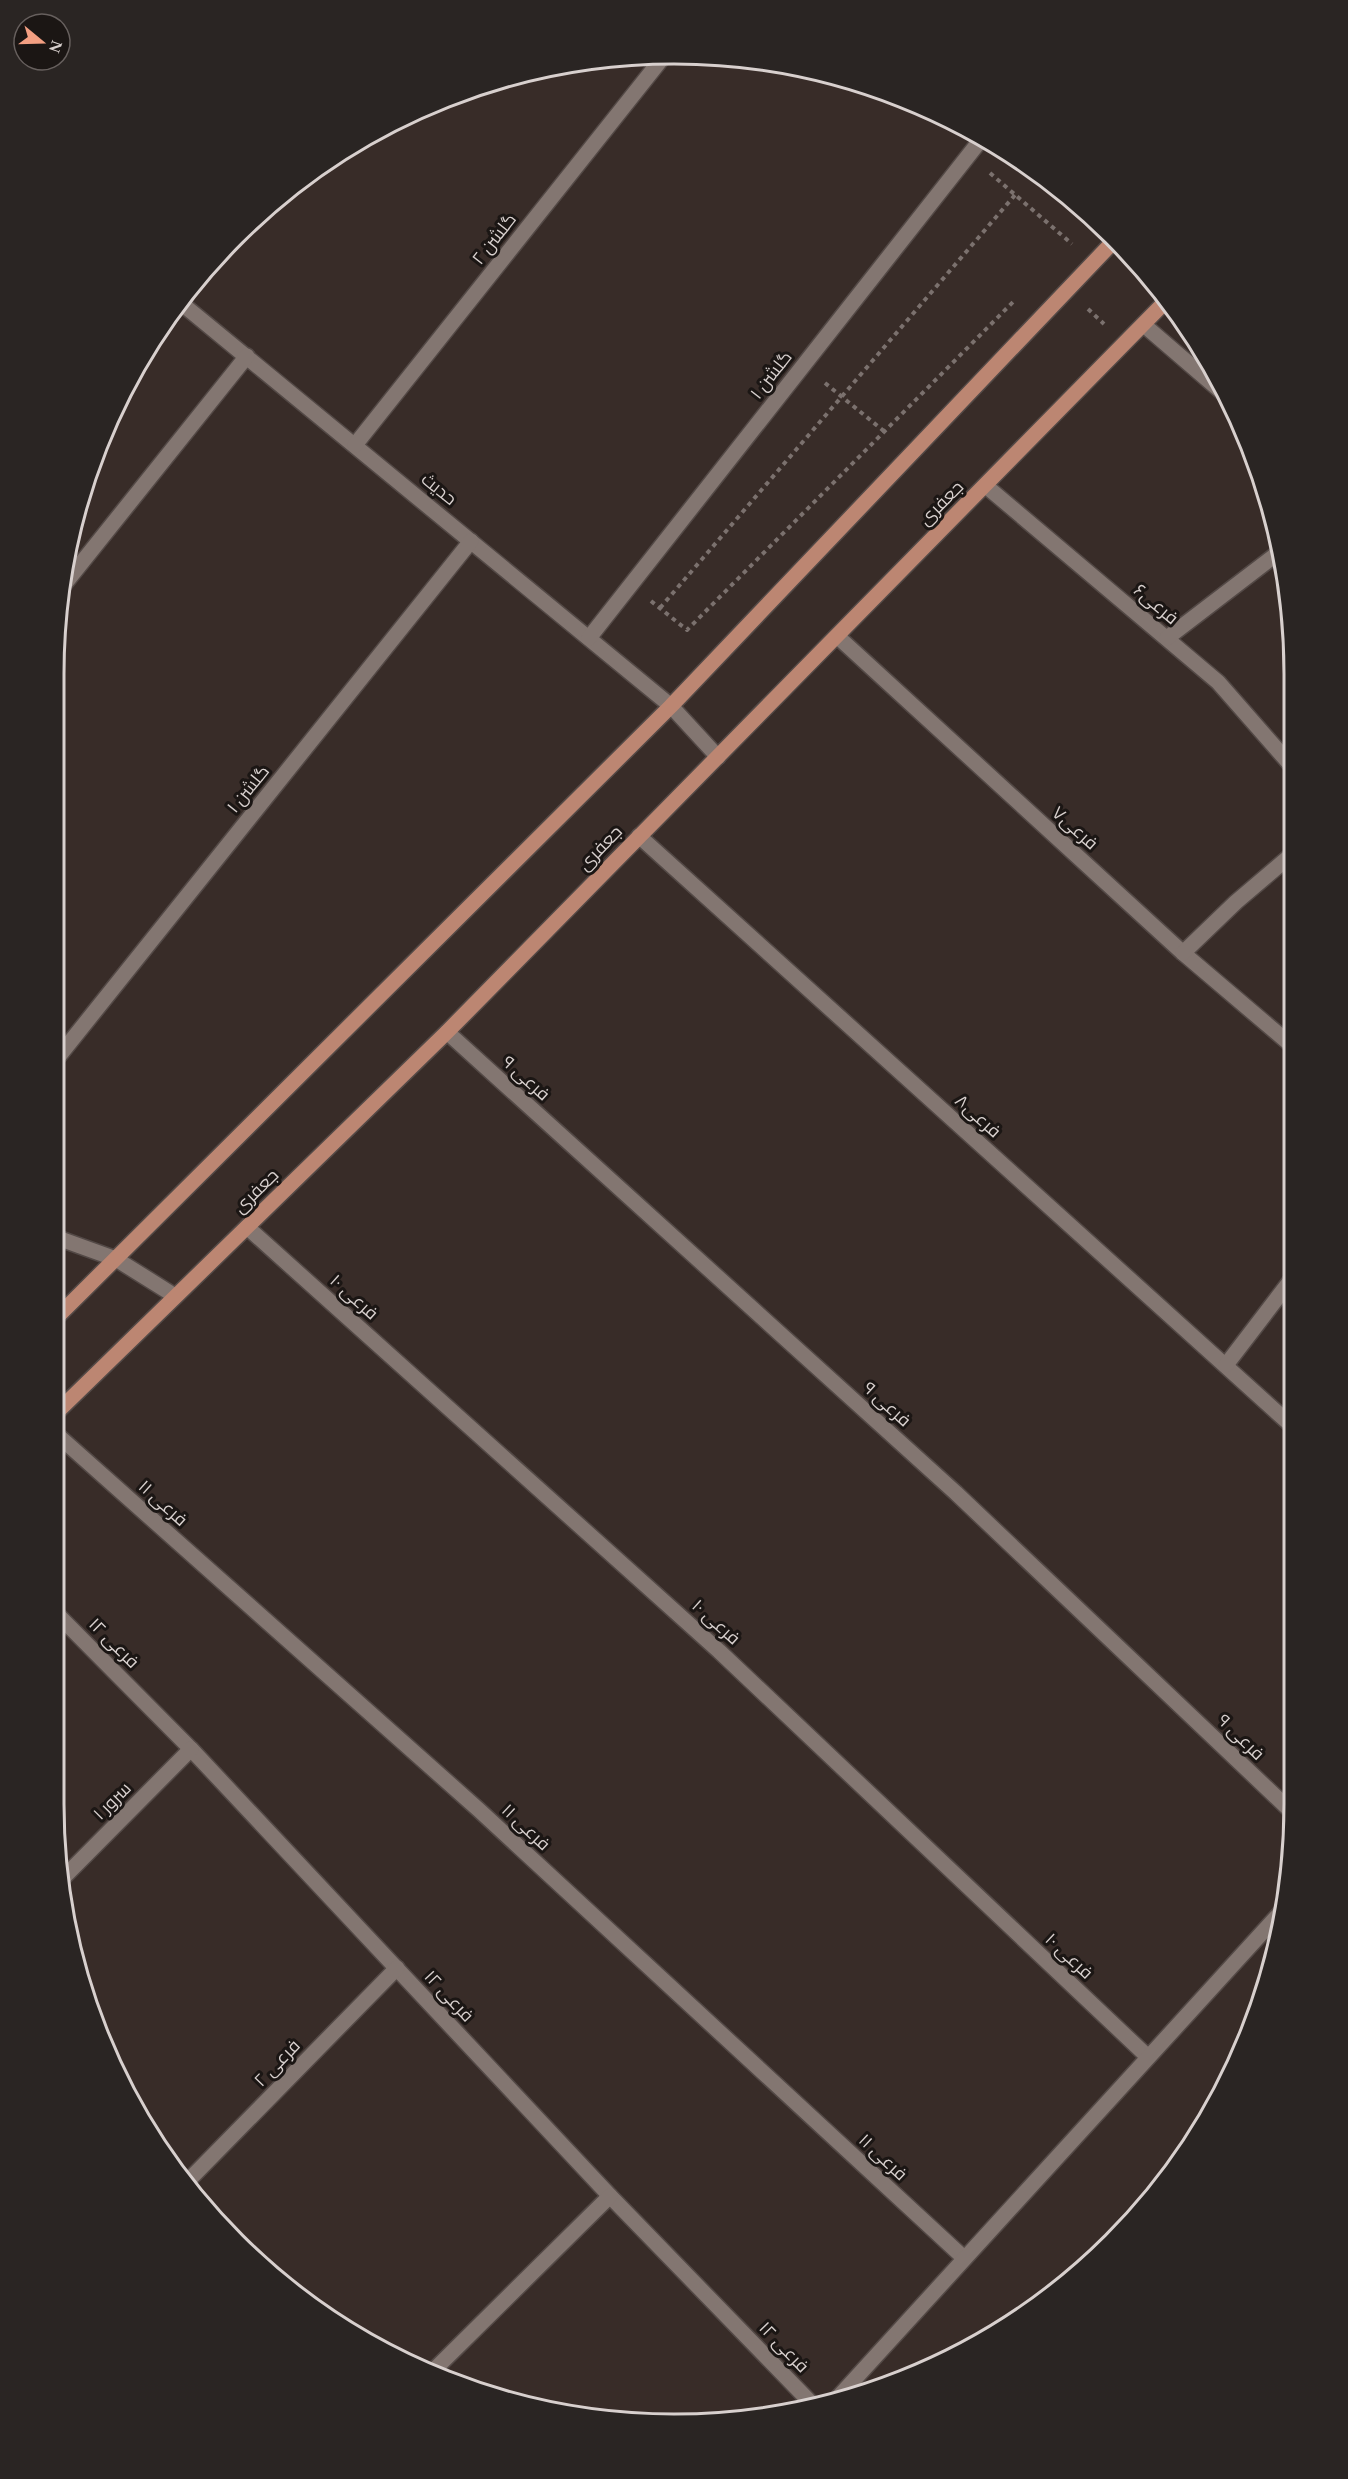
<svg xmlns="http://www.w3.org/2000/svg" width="1348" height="2479" viewBox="0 0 1348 2479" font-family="'Times New Roman',Cairo,serif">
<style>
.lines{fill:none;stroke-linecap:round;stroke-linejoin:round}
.minor-casing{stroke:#534946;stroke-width:18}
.major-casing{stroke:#534946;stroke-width:18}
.path{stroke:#7b716e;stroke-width:4;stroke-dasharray:4.5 4.5;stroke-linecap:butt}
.minor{stroke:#837671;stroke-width:15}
.major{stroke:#bc8672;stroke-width:15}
.labels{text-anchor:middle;stroke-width:6;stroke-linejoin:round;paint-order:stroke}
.street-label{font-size:18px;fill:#d8d0ce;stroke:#1b1614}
.rim{fill:none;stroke:#d8d0ce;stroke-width:3}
</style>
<rect width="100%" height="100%" fill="#382c28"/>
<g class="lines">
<g class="minor-casing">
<g id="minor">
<path d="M 181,303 L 671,706 L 718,757"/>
<path d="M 1144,325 L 1223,393"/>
<path d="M 355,445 L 664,56"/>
<path d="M 986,486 L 1218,682 L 1289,763"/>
<path d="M 63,586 L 247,356"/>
<path d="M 837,636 L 1183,953 L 1290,1044"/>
<path d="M 589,638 L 983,137"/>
<path d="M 1167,638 L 1278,553"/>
<path d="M 639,836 L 1291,1425"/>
<path d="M 1183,953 L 1236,902 L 1290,856"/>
<path d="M 447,1032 L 956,1493 L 1293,1813"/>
<path d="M 55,1061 L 471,541"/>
<path d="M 247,1227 L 719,1651 L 1148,2057"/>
<path d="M 55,1237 L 116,1259 L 175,1296"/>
<path d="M 1226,1365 L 1291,1280"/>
<path d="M 54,1432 L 479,1810 L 964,2258"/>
<path d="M 54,1611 L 191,1749 L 610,2196 L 815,2407"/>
<path d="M 61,1880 L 191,1749"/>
<path d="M 184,2185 L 397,1968"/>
<path d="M 430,2374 L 610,2196"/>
<path d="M 832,2404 L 1282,1911"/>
</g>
</g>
<g class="major-casing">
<g id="major">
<path d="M 55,1319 L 671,706 L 1113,242"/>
<path d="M 54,1415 L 447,1032 L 1165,302"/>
</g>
</g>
<g class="path">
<path d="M 990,173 L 1072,244"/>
<path d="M 1088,309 L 1104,324"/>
<path d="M 825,383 L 885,432"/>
<path d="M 651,601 L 687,630 L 1013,302"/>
<path d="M 660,608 L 1015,195"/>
</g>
<use href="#minor" class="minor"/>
<use href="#major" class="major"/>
</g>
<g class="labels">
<g class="street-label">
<text transform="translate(494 239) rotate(-52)" y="6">گلشن ۲</text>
<text transform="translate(771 375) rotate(-52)" y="6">گلشن ۱</text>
<text transform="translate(439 489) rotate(39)" y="6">حدیث</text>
<text transform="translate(941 503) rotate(-45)" y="6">جعفری</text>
<text transform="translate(1156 604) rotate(40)" y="6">فرعی۶</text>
<text transform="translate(248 789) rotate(-51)" y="6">گلشن ۱</text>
<text transform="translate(1075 828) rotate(42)" y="6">فرعی۷</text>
<text transform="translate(600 848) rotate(-46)" y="6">جعفری</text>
<text transform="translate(526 1078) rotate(42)" y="6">فرعی ۹</text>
<text transform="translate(978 1116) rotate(42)" y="6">فرعی۸</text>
<text transform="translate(256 1191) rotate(-44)" y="6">جعفری</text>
<text transform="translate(354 1297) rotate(42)" y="6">فرعی ۱۰</text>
<text transform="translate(887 1404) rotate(42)" y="6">فرعی ۹</text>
<text transform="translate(163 1503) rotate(42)" y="6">فرعی ۱۱</text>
<text transform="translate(716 1622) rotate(42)" y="6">فرعی ۱۰</text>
<text transform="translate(114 1643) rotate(45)" y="6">فرعی ۱۲</text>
<text transform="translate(1241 1737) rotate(44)" y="6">فرعی ۹</text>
<text transform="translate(112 1801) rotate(-45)" y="6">سرور ۱</text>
<text transform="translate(526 1827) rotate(43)" y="6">فرعی ۱۱</text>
<text transform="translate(1069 1956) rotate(43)" y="6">فرعی ۱۰</text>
<text transform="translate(449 1996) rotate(47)" y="6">فرعی ۱۲</text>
<text transform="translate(277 2063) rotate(-46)" y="6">فرعی ۲</text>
<text transform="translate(883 2157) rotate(43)" y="6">فرعی ۱۱</text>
<text transform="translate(784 2347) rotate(46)" y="6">فرعی ۱۲</text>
</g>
</g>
<path d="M0 0H1348V2479H0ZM674 64H674A610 610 0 0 1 1284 674V1804A610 610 0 0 1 674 2414H674A610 610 0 0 1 64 1804V674A610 610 0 0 1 674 64Z" fill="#2a2523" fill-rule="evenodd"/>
<path class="rim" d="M674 64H674A610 610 0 0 1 1284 674V1804A610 610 0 0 1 674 2414H674A610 610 0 0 1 64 1804V674A610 610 0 0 1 674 64Z"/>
<g transform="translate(42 42) rotate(109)"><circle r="28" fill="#1b1614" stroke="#67605e" stroke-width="1.5"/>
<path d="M0-4.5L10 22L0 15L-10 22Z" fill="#f39f82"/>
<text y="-9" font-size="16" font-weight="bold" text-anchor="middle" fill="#d8d0ce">N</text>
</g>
</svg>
